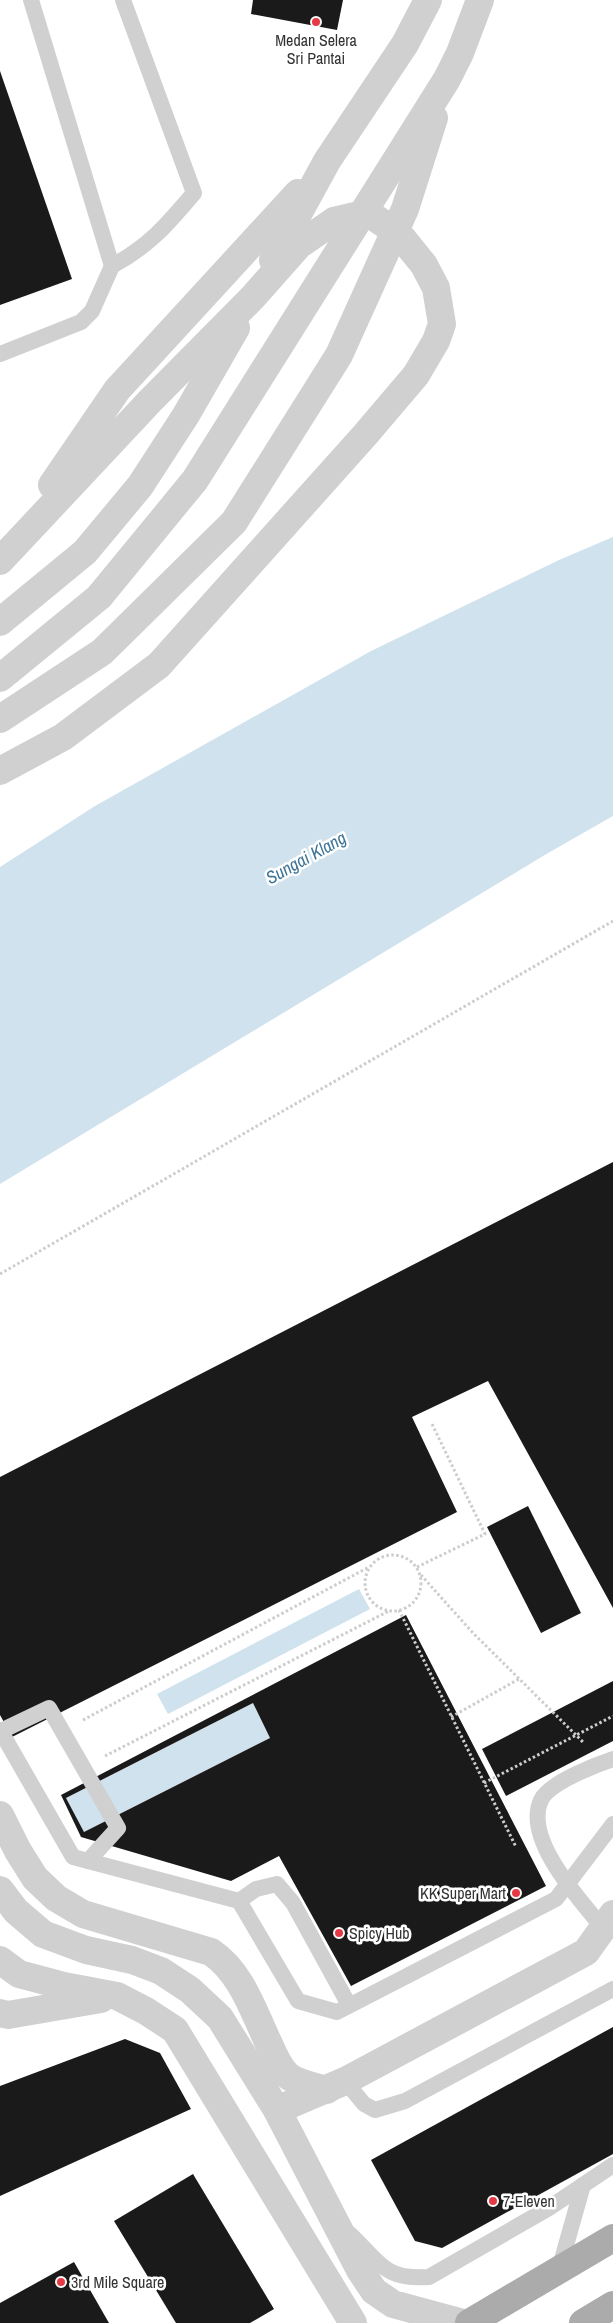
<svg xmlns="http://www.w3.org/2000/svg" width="613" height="2323" viewBox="0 0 613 2323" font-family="'Archivo Narrow',sans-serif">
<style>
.water{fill:#cfe2ee}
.building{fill:#1a1a1a;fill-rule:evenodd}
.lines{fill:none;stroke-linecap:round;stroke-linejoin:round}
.path{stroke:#cdcdcd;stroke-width:3;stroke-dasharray:2.5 2.5;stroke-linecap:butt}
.service{stroke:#d0d0d0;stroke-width:16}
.minor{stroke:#d0d0d0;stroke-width:28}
.tertiary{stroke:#d0d0d0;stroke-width:28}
.primary{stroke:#ababab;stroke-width:28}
.poi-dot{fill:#e63946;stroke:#fff;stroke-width:2}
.labels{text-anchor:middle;stroke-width:5;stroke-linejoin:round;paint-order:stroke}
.poi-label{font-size:16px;fill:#333;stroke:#fff;text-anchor:start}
.water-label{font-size:18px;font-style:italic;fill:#3f7597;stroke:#fff}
</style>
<rect width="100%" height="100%" fill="#fff"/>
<g class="water">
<path d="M 613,537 L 613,816 L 548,853 L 0,1184 L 0,867 L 95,806 L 371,651 L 559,560 Z"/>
<path d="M 359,1589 L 370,1609 L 168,1714 L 157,1694 Z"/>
<path d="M 253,1703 L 270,1738 L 84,1832 L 66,1798 Z"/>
</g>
<g class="building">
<path d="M 253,0 L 343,0 L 337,30 L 251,14 Z"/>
<path d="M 0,71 L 72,279 L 0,305 Z"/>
<path d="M 613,1162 L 613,1608 L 488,1381 L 412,1417 L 457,1512 L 12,1737 L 0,1715 L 0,1477 Z"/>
<path d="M 528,1506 L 581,1613 L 541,1633 L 487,1527 Z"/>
<path d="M 406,1615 L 546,1886 L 351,1986 L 279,1856 L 231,1881 L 81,1837 L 61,1795 ZM 253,1703 L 270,1738 L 84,1832 L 66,1798 Z"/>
<path d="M 613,1681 L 613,1741 L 506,1796 L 482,1749 Z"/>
<path d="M 613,2027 L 613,2154 L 442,2248 L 415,2241 L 371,2160 Z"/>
<path d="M 125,2039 L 160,2053 L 191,2109 L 0,2196 L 0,2086 Z"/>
<path d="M 193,2174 L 274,2309 L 250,2323 L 176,2323 L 114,2221 Z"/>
<path d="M 74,2262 L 109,2323 L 0,2323 L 0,2303 Z"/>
</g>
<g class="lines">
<g class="path">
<path d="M 0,1274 L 613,921"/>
<circle cx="393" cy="1583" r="28"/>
<path d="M 417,1567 L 485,1534 L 432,1424"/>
<path d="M 421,1575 L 473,1633 L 584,1743"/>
<path d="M 399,1610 L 516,1847"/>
<path d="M 451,1717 L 519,1679"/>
<path d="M 83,1720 L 369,1567"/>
<path d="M 105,1756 L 389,1611"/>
<path d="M 484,1783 L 613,1716"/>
</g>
<g class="service">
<path d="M 31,0 L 112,266 C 149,246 167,225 194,193 L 123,0"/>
<path d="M 0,354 L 81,322 L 92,311 L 112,266"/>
<path d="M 0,1730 L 73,1857 L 239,1901 L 298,2001 L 337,2012 L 556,1899 L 613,1824"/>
<path d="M 1,1731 L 49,1708 L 118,1828 L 88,1861"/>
<path d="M 239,1901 L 256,1889 L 277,1884 L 293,1903 L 349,2005"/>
<path d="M 603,1928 C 580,1900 523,1839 541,1800 C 549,1783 595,1765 613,1759"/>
<path d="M 345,2081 L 364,2104 L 375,2110 L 405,2101 L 613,1989"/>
<path d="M 350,2234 C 380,2262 383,2280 429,2277 L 549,2208 L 613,2165"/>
<path d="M 559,2270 L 583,2185"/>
</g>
<path class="minor" d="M 277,2110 L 345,2081 L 586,1952 L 613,1914"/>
<g class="tertiary">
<path d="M 273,260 L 327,161 L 405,44 L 428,0"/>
<path d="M 52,485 L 117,390 L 298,193"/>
<path d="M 0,561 L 150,401 L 253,297 L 299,245 L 334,221 L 368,213 L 399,234 L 424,265 L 436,288 L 442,324 L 436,341 L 416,375 L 365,435 L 159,665 L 63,737 L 0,771"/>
<path d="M 0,622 L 85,552 L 140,486 L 186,415 L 236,328"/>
<path d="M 0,678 L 99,597 L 195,480 L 447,79 L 460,53 L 480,0"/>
<path d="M 0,719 L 102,652 L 234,522 L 339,355 L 405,209 L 434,118"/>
<path d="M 0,1815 L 18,1851 L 35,1878 L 56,1898 L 83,1914 L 211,1952 C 241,1972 253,2010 268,2042 C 273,2053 278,2066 287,2075 C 298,2084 314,2086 327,2090"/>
<path d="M 0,1890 L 16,1911 L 43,1934 L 86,1950 L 132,1960 L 161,1971 L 190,1990 L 220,2018 L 277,2110 L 360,2270 L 374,2291 L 393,2304 L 463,2323"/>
<path d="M 0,1960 L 19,1974 L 64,1986 L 117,1996 L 146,2011 L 175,2030 L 353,2323"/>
<path d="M 0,2013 L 8,2015 L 101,1999"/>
</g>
<g class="primary">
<path d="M 469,2323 L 613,2238"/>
<path d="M 583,2323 L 613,2305"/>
</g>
</g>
<g class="poi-dot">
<circle cx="316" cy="22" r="5"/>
<circle cx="516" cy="1893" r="5"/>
<circle cx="339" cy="1933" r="5"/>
<circle cx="493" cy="2201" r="5"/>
<circle cx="61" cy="2282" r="5"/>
</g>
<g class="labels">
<g class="poi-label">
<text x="316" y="46" text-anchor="middle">Medan Selera<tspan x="316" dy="18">Sri Pantai</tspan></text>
<text x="506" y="1899" text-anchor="end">KK Super Mart</text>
<text x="349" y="1939">Spicy Hub</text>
<text x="503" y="2207">7-Eleven</text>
<text x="71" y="2288">3rd Mile Square</text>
</g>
<g class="water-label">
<text transform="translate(306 858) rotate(-29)" y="6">Sungai Klang</text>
</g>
</g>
</svg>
